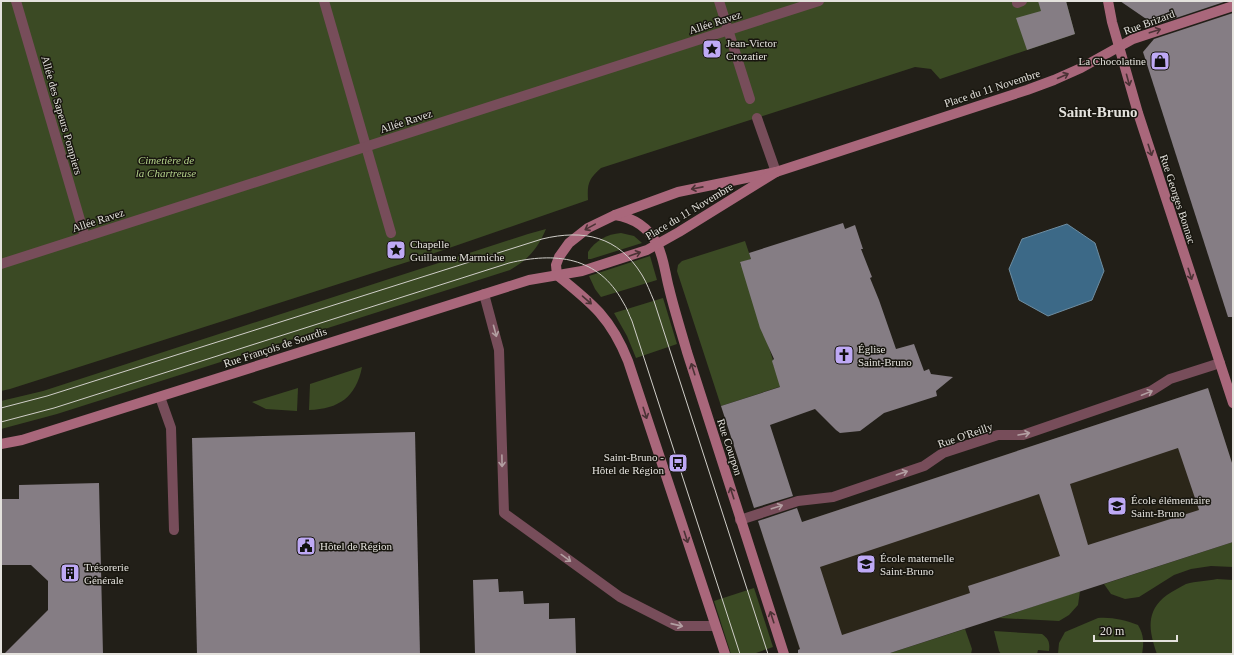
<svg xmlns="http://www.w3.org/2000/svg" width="1234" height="655" viewBox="0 0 1234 655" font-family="'Times New Roman',serif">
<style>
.built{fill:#2b2619}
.green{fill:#3b4a24}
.water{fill:#3c6987;stroke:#6e8da1}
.building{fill:#857d84;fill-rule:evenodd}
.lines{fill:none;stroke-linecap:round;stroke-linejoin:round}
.lane{stroke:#774d5a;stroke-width:10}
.street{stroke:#774d5a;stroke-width:10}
.secondary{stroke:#a9677b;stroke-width:10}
.tram{stroke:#d0cec9;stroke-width:1}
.oneway{stroke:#4b3235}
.oneway2{stroke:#b39fa2}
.labels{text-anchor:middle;stroke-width:3;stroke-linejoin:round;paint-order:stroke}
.street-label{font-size:11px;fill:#e4e2dd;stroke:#18160f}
.poi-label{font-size:11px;fill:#e4e2dd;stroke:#18160f;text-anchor:start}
.park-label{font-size:11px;font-style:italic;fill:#b4d28a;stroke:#18160f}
.district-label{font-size:15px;font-weight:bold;fill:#e4e2dd;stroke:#18160f}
</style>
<rect width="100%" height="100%" fill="#221f18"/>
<path class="built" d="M 1208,388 L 1233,466 L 1233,542 L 1080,591 L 801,654 L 762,535 Z"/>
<g class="green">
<path d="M 1,1 L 1066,1 L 1075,34 L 940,79 L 931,69 L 915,67 L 601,168 C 589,179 587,183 588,200 L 423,257 L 10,389 L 1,391 Z"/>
<path d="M 546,229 C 538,248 528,260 510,270 L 57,414 L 1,429 L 1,401 L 43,391 L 528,234 Z"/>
<path d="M 621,233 L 634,236 L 642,243 L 591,259 L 588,259 L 588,252 C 595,241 607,234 621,233 Z"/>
<path d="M 745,241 L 751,259 L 740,263 L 741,266 L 742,266 L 773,360 L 773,364 L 782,386 L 721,406 L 677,271 L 678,265 L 682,261 Z"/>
<path d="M 650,256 L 657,280 L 601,297 L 595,289 L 589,276 Z"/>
<path d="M 663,298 L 677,344 L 636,358 L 627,336 L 614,313 Z"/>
<path d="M 362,367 C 356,397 339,409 309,410 L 310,384 Z"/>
<path d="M 298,388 L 297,411 L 266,409 L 252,402 Z"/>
<path d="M 1233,542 L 1233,567 L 1211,566 L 1191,569 L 1174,575 L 1139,597 L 1125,599 L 1111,594 L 1104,584 Z"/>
<path d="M 1217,579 L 1233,580 L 1233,654 L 1157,654 C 1149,631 1145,611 1167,595 C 1173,591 1180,587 1186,584 C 1196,581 1207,581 1217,579 Z"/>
<path d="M 754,588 L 773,647 L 753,654 L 731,654 L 714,601 Z"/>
<path d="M 1080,591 L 1078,605 L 1069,615 L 1059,621 L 999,618 Z"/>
<path d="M 1098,618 C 1112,617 1125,620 1138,625 C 1144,635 1144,643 1142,654 L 1058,654 L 1059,643 L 1065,632 Z"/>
<path d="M 965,629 L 972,649 L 971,654 L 887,654 Z"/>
<path d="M 994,631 L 1042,634 C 1049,639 1050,643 1049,651 L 1038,650 L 1037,654 L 1001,654 L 999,651 Z"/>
</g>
<path class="water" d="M 1067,224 L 1095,243 L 1104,271 L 1092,300 L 1048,316 L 1019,300 L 1009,269 L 1022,239 Z"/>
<g class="building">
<path d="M 1038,1 L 1066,1 L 1075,34 L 1027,50 L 1016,18 L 1041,11 Z"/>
<path d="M 1120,1 L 1227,1 L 1155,25 Z"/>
<path d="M 1233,13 L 1233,317 L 1228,317 L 1143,52 L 1154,39 Z"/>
<path d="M 843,223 L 845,229 L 855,225 L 863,249 L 861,249 L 872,277 L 870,278 L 879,300 L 896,349 L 914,344 L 924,371 L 929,369 L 931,374 L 953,377 L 936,391 L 937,396 L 884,413 L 860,431 L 840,433 L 836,430 L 815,409 L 770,425 L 793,496 L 754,508 L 721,406 L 780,387 L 772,361 L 774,359 L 760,328 L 740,262 L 751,259 L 749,253 Z"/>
<path d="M 1208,388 L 1233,466 L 1233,542 L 887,654 L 798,654 L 798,650 L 800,649 L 758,521 L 797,508 L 802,522 ZM 1178,448 L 1199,510 L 1088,545 L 1070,484 ZM 1039,494 L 1060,556 L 968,586 L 970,593 L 842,635 L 820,567 Z"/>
<path d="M 415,432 L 420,654 L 197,654 L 192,438 Z"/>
<path d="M 99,483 L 103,654 L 4,654 L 48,610 L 48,581 L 31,565 L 1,565 L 1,499 L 19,499 L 19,485 Z"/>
<path d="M 498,579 L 499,592 L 523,591 L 524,604 L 549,603 L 549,619 L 575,618 L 576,653 L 475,654 L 473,580 Z"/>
</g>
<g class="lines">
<g class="lane">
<path d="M 16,1 L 85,237"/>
<path d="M 324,1 L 391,233"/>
<path d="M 719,1 L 750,99"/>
<path d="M 1017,1 L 1017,3 L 1022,1"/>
<path d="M 757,118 L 776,172"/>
<path d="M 1,264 L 819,1"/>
<path d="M 484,294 L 499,350 L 504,513 L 620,597 L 677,626 L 715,626"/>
<path d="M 160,397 L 171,428 L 174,530"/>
</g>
<path class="street" d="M 740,520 L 798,501 L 833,497 L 924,466 L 943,453 L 998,435 L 1023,435 L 1151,391 L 1170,379 L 1220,363"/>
<g class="secondary">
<path d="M 1108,1 L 1112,22 L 1138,113 L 1233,403"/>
<path d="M 615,215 C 634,218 648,227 657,244 C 664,258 665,273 669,288 C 674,309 681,331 687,352 C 719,453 751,554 784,654"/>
<path d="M 557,275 L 556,265 L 559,257 L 569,243 L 588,228 L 615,215 L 678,192 L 776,172 L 1027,90 L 1054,80 L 1081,68 L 1133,39 L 1233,6"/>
<path d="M 557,275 C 592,303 611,318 628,361 L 725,654"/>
<path d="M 1,444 L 22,440 L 529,280 L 582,271 L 647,250 L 679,232 L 776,172"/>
</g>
<g class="tram">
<path d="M 1,408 L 47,396 L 542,239 C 584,229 618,236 642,275 C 647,283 650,292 654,301 L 768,654"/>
<path d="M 1,422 L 54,408 L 509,263 C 555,252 598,256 623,302 C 627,308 629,315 632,321 L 740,654"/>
</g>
</g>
<defs><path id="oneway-shaft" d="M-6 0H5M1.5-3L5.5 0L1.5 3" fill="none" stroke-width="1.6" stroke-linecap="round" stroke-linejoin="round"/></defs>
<g class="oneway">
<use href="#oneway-shaft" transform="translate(1155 31) rotate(-18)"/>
<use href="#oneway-shaft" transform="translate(1063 76) rotate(-24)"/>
<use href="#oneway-shaft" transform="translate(1128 80) rotate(75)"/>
<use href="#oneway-shaft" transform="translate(1150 150) rotate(72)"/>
<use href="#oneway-shaft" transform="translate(697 188) rotate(169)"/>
<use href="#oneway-shaft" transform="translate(590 227) rotate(151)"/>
<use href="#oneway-shaft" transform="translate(635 254) rotate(-19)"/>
<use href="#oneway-shaft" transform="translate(1190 274) rotate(72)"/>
<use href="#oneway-shaft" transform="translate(587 300) rotate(41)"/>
<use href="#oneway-shaft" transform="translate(693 369) rotate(-108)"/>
<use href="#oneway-shaft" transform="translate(645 413) rotate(72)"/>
<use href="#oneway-shaft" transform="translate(732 493) rotate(-108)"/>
<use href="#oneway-shaft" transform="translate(686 537) rotate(72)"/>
<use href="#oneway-shaft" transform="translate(772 617) rotate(-108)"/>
</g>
<g class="oneway2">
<use href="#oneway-shaft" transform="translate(495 331) rotate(75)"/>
<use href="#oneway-shaft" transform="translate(1147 393) rotate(-22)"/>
<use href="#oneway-shaft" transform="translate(1024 434) rotate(-10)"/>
<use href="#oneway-shaft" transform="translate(502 461) rotate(89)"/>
<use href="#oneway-shaft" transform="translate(902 473) rotate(-19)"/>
<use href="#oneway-shaft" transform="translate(777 507) rotate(-18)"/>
<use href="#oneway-shaft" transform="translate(566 558) rotate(36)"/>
<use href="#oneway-shaft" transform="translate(677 625) rotate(13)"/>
</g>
<defs>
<g id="sight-square" transform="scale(1)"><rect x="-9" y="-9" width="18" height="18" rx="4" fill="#bea9f5" stroke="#18160f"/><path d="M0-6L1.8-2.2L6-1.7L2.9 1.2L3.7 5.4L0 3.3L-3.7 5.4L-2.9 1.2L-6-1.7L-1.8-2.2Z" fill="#111"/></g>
<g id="shop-square" transform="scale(1)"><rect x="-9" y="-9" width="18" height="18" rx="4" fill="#bea9f5" stroke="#18160f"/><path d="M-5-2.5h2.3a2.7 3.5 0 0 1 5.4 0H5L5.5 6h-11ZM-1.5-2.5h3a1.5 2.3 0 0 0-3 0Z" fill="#111"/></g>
<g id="church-square" transform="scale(1)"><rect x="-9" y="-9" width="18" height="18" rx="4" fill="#bea9f5" stroke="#18160f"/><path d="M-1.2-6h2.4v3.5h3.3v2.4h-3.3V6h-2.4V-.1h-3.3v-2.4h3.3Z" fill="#111"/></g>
<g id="bus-square" transform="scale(1)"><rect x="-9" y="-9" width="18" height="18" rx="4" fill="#bea9f5" stroke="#18160f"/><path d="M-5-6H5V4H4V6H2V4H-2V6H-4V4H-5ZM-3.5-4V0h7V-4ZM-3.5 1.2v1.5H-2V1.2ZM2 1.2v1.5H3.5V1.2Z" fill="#111"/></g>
<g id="school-square" transform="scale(1)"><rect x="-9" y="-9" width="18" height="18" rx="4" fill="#bea9f5" stroke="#18160f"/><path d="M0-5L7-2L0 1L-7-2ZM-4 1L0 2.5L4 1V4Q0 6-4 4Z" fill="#111"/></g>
<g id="civic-square" transform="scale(1)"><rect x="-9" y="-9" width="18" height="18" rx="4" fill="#bea9f5" stroke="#18160f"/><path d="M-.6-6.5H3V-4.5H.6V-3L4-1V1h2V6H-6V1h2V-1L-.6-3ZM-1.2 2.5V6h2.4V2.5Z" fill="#111"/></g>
<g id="building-square" transform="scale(1)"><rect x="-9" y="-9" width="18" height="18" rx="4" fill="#bea9f5" stroke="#18160f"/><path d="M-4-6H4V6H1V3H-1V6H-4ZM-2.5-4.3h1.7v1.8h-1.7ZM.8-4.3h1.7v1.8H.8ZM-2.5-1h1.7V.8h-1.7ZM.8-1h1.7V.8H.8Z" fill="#111"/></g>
</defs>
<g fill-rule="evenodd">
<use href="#sight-square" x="712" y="49"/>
<use href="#shop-square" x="1160" y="61"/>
<use href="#sight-square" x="396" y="250"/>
<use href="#church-square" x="844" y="355"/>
<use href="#bus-square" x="678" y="463"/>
<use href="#school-square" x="1117" y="506"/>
<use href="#civic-square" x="306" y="546"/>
<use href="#school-square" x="866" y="564"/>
<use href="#building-square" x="70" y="573"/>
</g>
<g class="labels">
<g class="street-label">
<text transform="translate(715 22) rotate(-18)" y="4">Allée Ravez</text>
<text transform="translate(1149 22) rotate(-20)" y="4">Rue Brizard</text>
<text transform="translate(992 88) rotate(-18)" y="4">Place du 11 Novembre</text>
<text transform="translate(62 115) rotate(74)" y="4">Allée des Sapeurs Pompiers</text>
<text transform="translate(406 121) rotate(-18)" y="4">Allée Ravez</text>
<text transform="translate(1178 199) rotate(72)" y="4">Rue Georges Bonnac</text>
<text transform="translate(689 211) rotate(-31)" y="4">Place du 11 Novembre</text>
<text transform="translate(98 220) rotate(-18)" y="4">Allée Ravez</text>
<text transform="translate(275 347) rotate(-18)" y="4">Rue François de Sourdis</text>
<text transform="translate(965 435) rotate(-19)" y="4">Rue O'Reilly</text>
<text transform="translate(730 447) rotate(72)" y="4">Rue Courpon</text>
</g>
<g class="poi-label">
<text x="726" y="47">Jean-Victor<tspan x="726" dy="13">Crozatier</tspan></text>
<text x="1146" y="65" text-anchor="end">La Chocolatine</text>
<text x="410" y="248">Chapelle<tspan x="410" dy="13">Guillaume Marmiche</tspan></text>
<text x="858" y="353">Église<tspan x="858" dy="13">Saint-Bruno</tspan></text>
<text x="664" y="461" text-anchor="end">Saint-Bruno -<tspan x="664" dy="13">Hôtel de Région</tspan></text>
<text x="1131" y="504">École élémentaire<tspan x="1131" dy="13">Saint-Bruno</tspan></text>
<text x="320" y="550">Hôtel de Région</text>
<text x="880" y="562">École maternelle<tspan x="880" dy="13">Saint-Bruno</tspan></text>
<text x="84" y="571">Trésorerie<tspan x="84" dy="13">Générale</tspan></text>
</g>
<g class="park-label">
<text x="166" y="164">Cimetière de<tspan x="166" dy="13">la Chartreuse</tspan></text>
</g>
<g class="district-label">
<text x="1098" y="117">Saint-Bruno</text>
</g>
</g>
<rect width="1234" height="655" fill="none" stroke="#e4e2dd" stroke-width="4"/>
<path d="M1094 635v6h83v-6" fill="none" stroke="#e4e2dd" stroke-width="2"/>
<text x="1100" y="635" font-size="12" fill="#e4e2dd" stroke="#18160f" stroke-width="3" paint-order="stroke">20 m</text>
</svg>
